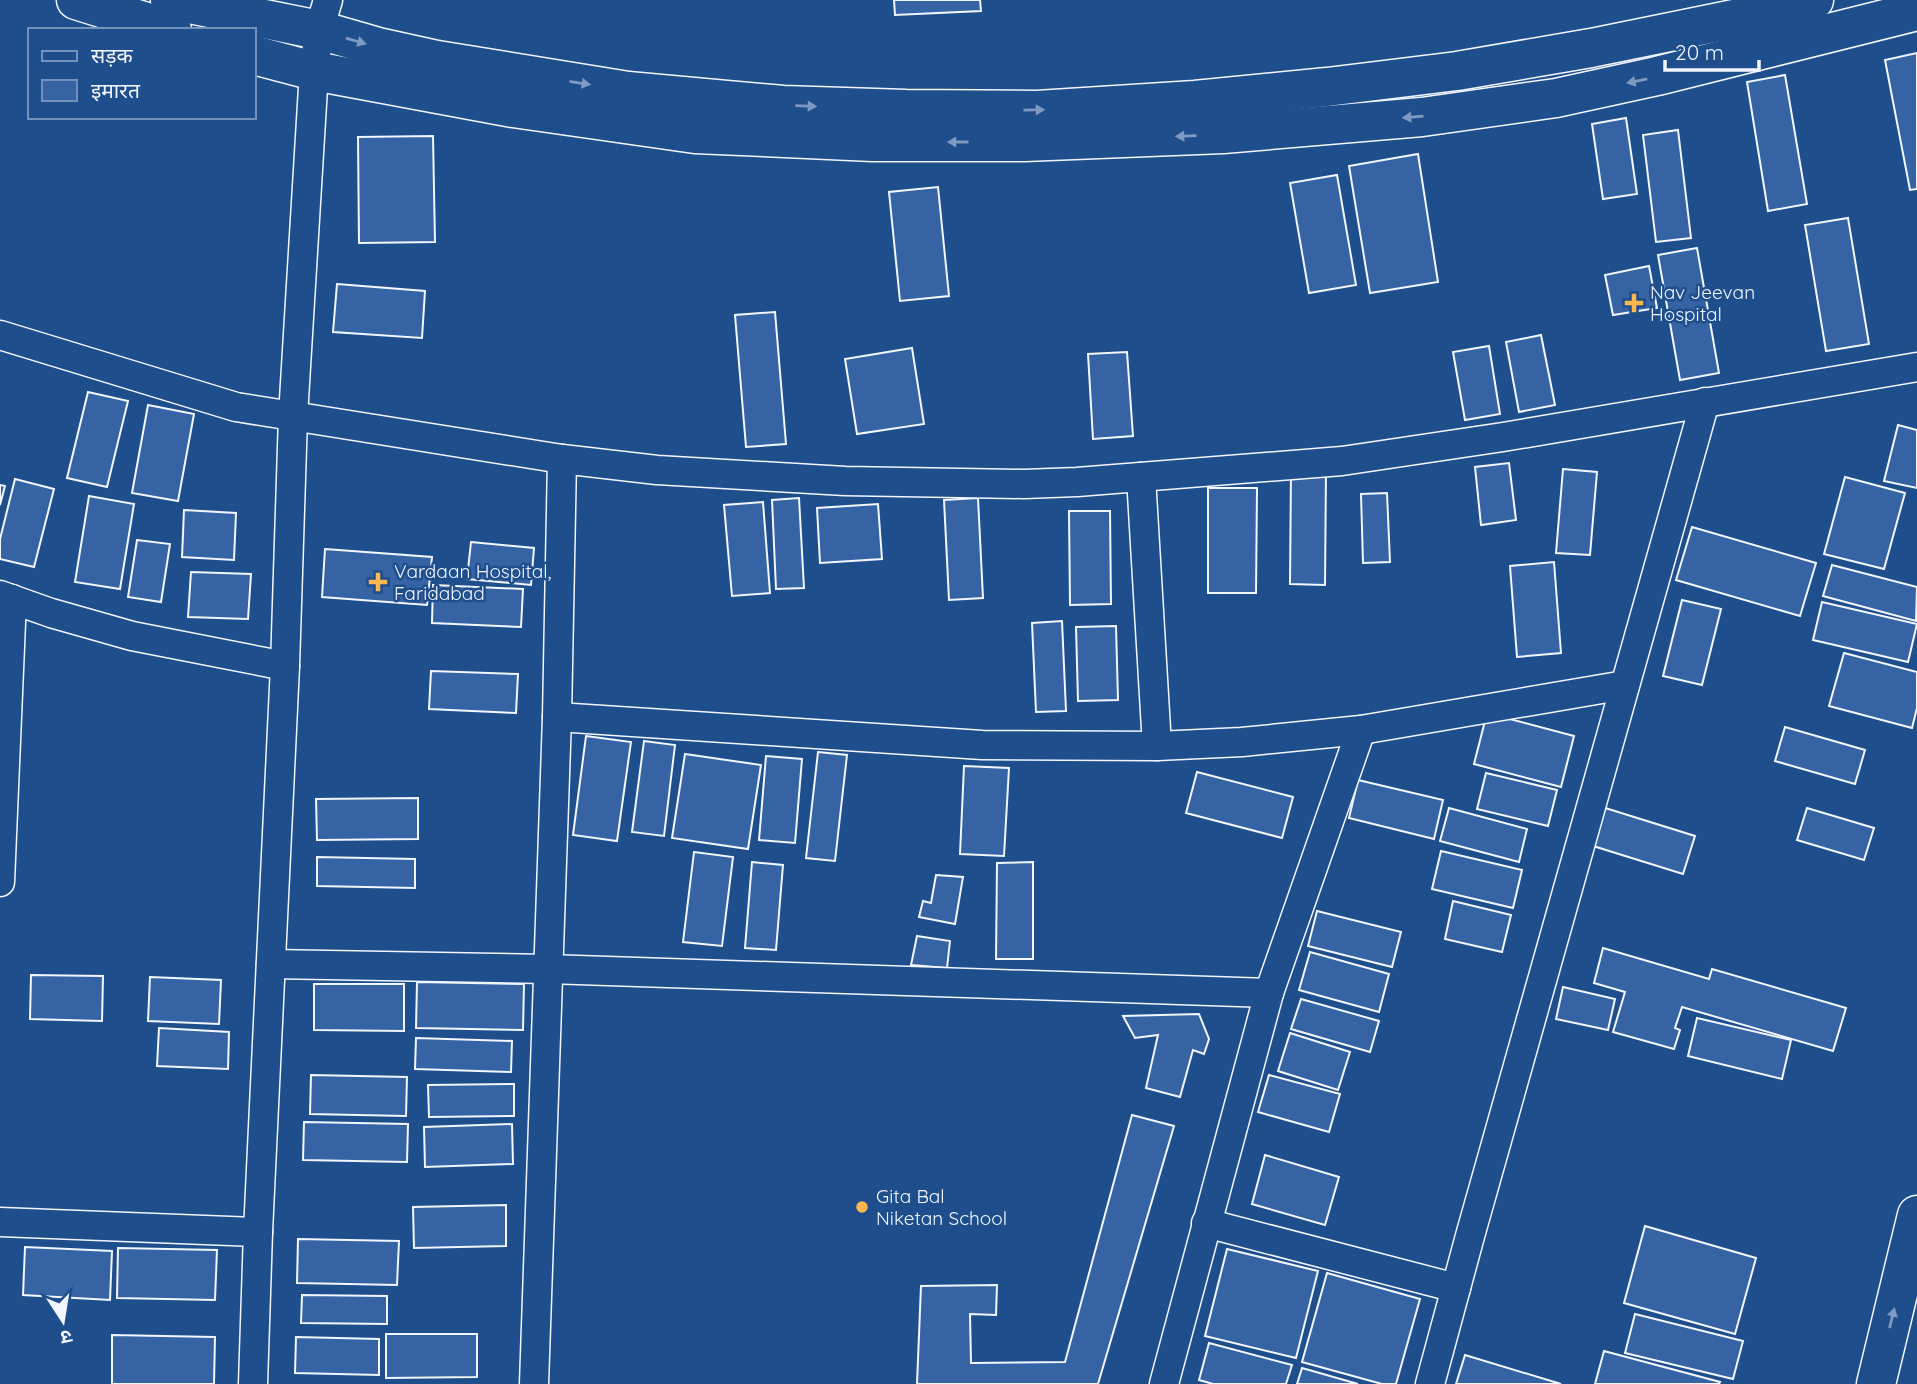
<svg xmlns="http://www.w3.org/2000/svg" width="1917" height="1384" viewBox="0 0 1917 1384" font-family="Quicksand,'Noto Sans Devanagari',sans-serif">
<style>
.building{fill:#3563a3;stroke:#f2f6ff;stroke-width:2}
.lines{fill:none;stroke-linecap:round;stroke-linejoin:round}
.street-casing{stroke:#f2f6ff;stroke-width:31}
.secondary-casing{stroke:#f2f6ff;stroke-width:41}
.street{stroke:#1f4e8c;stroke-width:28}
.secondary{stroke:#1f4e8c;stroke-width:38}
.oneway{fill:#7e9ac0}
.poi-dot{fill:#ffb74d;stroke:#1f4e8c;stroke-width:2.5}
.labels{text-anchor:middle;stroke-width:5;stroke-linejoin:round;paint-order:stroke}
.poi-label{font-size:19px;fill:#f2f6ff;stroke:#1f4e8c;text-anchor:start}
</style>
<rect width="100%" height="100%" fill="#1f4e8c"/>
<g class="building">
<path d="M 894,0 L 980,0 L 981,11 L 895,15 Z"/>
<path d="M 1917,53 L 1917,189 L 1910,190 L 1885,60 Z"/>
<path d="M 1785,75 L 1807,204 L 1768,211 L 1747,82 Z"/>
<path d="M 1626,118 L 1637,194 L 1603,199 L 1592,124 Z"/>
<path d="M 1678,130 L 1691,238 L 1656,242 L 1643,135 Z"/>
<path d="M 433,136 L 435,242 L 359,243 L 358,137 Z"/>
<path d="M 1418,154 L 1438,282 L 1370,293 L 1349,166 Z"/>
<path d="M 1337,175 L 1356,285 L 1309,293 L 1290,183 Z"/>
<path d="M 938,187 L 949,296 L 900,301 L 889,192 Z"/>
<path d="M 1848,218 L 1869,344 L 1826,351 L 1805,225 Z"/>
<path d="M 1697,248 L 1719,373 L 1680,380 L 1658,255 Z"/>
<path d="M 1649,266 L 1657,308 L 1613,315 L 1605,275 Z"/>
<path d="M 337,284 L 425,291 L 422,338 L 333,332 Z"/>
<path d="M 775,312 L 786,444 L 746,447 L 735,315 Z"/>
<path d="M 1541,335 L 1555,405 L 1519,412 L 1506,342 Z"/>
<path d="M 1489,346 L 1500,414 L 1465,420 L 1453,352 Z"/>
<path d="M 912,348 L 924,424 L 857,434 L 845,359 Z"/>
<path d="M 1127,352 L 1133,436 L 1093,439 L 1088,354 Z"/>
<path d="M 88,392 L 128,401 L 107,487 L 67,478 Z"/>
<path d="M 148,405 L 194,414 L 178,501 L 132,493 Z"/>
<path d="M 1898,425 L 1917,430 L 1917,488 L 1884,481 Z"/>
<path d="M 1509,463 L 1516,520 L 1481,525 L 1475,467 Z"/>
<path d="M 1291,469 L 1326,469 L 1325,585 L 1290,584 Z"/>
<path d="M 1563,469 L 1597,472 L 1590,555 L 1556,553 Z"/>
<path d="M 1845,477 L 1905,493 L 1884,569 L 1824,554 Z"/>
<path d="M 15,479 L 54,489 L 34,567 L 0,559 L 0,539 Z"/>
<path d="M 0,485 L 5,486 L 0,505 Z"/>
<path d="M 1208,488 L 1257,488 L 1256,593 L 1208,593 Z"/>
<path d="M 1387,493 L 1390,562 L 1363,563 L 1361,494 Z"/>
<path d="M 89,496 L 134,504 L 120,589 L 75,582 Z"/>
<path d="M 799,498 L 804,588 L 776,589 L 772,500 Z"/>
<path d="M 978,498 L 983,598 L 949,600 L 944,500 Z"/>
<path d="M 763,502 L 770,593 L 732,596 L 724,505 Z"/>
<path d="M 878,504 L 882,559 L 820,563 L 817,508 Z"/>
<path d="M 184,510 L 236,513 L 234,560 L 182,557 Z"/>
<path d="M 1069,511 L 1110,511 L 1111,604 L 1070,605 Z"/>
<path d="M 1692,527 L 1816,563 L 1800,616 L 1676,580 Z"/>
<path d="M 137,540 L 170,544 L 161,602 L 128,597 Z"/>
<path d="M 471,542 L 534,548 L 531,585 L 467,579 Z"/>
<path d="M 325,549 L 432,557 L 427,605 L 322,597 Z"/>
<path d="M 1554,562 L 1561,653 L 1517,657 L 1510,566 Z"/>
<path d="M 1832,565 L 1917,587 L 1916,621 L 1823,596 Z"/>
<path d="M 191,572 L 251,574 L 248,619 L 188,617 Z"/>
<path d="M 433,585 L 523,589 L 521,627 L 432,623 Z"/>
<path d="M 1682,600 L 1721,609 L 1702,685 L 1663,676 Z"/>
<path d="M 1822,602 L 1917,624 L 1908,662 L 1813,640 Z"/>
<path d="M 1062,621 L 1066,711 L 1036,712 L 1032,623 Z"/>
<path d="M 1116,626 L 1118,700 L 1078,701 L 1076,627 Z"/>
<path d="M 1844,653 L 1917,672 L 1917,708 L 1912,728 L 1829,706 Z"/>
<path d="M 431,671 L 518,674 L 516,713 L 429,709 Z"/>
<path d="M 1487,713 L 1574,736 L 1561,787 L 1474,764 Z"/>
<path d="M 1785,727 L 1865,750 L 1855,784 L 1775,761 Z"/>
<path d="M 586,736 L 631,742 L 617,841 L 573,835 Z"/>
<path d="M 644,741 L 675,745 L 664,836 L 632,832 Z"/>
<path d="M 818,752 L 847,755 L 835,861 L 806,858 Z"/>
<path d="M 685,754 L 761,765 L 748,849 L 672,838 Z"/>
<path d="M 766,756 L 802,759 L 795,843 L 759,840 Z"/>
<path d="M 964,766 L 1009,768 L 1004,856 L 960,854 Z"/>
<path d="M 1197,772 L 1293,797 L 1282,838 L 1186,813 Z"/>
<path d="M 1486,773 L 1557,790 L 1548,826 L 1477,809 Z"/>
<path d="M 1358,780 L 1443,800 L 1434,839 L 1349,818 Z"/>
<path d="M 418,798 L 418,839 L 317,840 L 316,799 Z"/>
<path d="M 1602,807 L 1695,836 L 1683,874 L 1590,845 Z"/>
<path d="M 1449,808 L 1527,829 L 1519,862 L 1440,841 Z"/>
<path d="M 1807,808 L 1874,828 L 1864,860 L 1797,840 Z"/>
<path d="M 1441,851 L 1522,870 L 1513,908 L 1432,889 Z"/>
<path d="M 694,852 L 733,857 L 722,946 L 683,942 Z"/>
<path d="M 317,857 L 415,859 L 415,888 L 317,886 Z"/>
<path d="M 752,862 L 783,865 L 776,950 L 745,948 Z"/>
<path d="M 1033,862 L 1033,959 L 996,959 L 997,863 Z"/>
<path d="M 936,875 L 963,877 L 955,924 L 919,917 L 923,901 L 931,903 Z"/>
<path d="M 1453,901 L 1511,915 L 1502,952 L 1445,939 Z"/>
<path d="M 1317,911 L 1401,932 L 1392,967 L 1308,946 Z"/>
<path d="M 917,936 L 950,941 L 947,968 L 911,965 Z"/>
<path d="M 1603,948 L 1709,979 L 1712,969 L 1846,1008 L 1833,1051 L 1682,1007 L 1675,1028 L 1680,1030 L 1674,1049 L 1613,1032 L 1625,992 L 1594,983 Z"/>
<path d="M 1310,952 L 1389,974 L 1379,1012 L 1299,990 Z"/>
<path d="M 31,975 L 103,976 L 102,1021 L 30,1019 Z"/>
<path d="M 150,977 L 221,980 L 219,1024 L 148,1021 Z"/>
<path d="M 417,982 L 524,984 L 523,1030 L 416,1028 Z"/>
<path d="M 314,984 L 404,984 L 404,1031 L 314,1030 Z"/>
<path d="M 1563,987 L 1615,999 L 1608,1030 L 1556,1019 Z"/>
<path d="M 1301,999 L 1379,1021 L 1370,1052 L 1291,1029 Z"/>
<path d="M 1199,1014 L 1209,1039 L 1204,1054 L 1193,1050 L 1180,1097 L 1146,1088 L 1158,1035 L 1135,1038 L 1123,1016 Z"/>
<path d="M 1697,1018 L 1791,1040 L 1782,1079 L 1688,1056 Z"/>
<path d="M 159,1028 L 229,1032 L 228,1069 L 157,1066 Z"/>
<path d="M 1290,1033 L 1350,1052 L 1338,1090 L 1278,1071 Z"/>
<path d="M 416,1038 L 512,1041 L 511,1072 L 415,1069 Z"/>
<path d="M 311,1075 L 407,1077 L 406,1116 L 310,1114 Z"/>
<path d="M 1269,1075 L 1340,1094 L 1329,1132 L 1258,1112 Z"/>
<path d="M 514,1084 L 514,1116 L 429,1117 L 428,1085 Z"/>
<path d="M 1132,1115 L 1174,1126 L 1098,1384 L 917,1384 L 921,1286 L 997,1285 L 996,1315 L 970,1314 L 971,1363 L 1065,1362 Z"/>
<path d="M 304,1122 L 408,1124 L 407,1162 L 303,1160 Z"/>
<path d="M 512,1124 L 513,1164 L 425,1167 L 424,1127 Z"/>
<path d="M 1265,1155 L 1339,1177 L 1325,1225 L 1252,1204 Z"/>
<path d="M 506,1205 L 506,1246 L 414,1248 L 413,1207 Z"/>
<path d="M 1645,1226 L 1756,1258 L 1735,1334 L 1624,1303 Z"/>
<path d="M 298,1239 L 399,1241 L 397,1285 L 297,1283 Z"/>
<path d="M 25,1247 L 112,1251 L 110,1300 L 23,1295 Z"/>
<path d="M 118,1248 L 217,1250 L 215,1300 L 117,1298 Z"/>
<path d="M 1227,1249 L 1318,1271 L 1296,1358 L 1205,1336 Z"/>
<path d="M 1327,1273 L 1420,1299 L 1396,1384 L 1382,1384 L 1302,1362 Z"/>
<path d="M 302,1295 L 387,1296 L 387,1324 L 301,1323 Z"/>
<path d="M 1635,1314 L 1743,1341 L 1733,1379 L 1625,1353 Z"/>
<path d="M 386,1334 L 477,1334 L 477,1377 L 386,1378 Z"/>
<path d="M 112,1335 L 215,1337 L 214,1384 L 112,1384 Z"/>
<path d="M 296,1337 L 379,1339 L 379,1375 L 295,1373 Z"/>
<path d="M 1209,1343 L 1292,1365 L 1286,1384 L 1213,1384 L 1199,1380 Z"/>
<path d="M 1604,1351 L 1720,1382 L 1719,1384 L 1595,1384 Z"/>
<path d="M 1465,1355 L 1561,1384 L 1456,1384 Z"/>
<path d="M 1302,1368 L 1358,1384 L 1297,1384 Z"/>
</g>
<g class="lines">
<g class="street-casing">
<g id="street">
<path d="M 0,335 L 236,407 L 562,459 L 657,470 L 845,481 L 1024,484 L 1077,482 L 1342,461 L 1503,437 L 1917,367"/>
<path d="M 1141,477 L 1157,746"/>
<path d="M 0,595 L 51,613 L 132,636 L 285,666"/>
<path d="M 557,717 L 982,745 L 1157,746 L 1242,742 L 1361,730 L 1625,685"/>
<path d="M 0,882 L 12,599"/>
<path d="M 271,964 L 548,969 L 1269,993"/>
<path d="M 0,1222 L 258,1232"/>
<path d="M 1206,1223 L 1456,1288"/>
<path d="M 253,1384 L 258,1232 L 285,666 L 293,416 L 314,71 L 319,30 L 328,0"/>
<path d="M 534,1384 L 557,717 L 562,459"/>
<path d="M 1164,1384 L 1269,993 L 1361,730"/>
<path d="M 1430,1384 L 1470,1236 L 1705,402"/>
</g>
</g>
<g class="secondary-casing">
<g id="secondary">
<path d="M 76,0 L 172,30"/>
<path d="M 170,0 L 319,30 L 378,47 L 437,60 L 628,91 L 783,105 L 906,109 L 1037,110 L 1195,100 L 1327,87 L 1457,71 L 1591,48 L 1739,18 L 1814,0"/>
<path d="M 254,55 L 314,71 L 513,108 L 695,134 L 873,142 L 1024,142 L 1223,134 L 1422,117 L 1556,98 L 1657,76 L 1917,11"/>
<path d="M 1876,1384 L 1917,1215"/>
</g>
</g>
<use href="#street" class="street"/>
<use href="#secondary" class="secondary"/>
</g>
<defs><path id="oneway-solid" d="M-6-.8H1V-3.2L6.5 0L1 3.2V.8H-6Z" transform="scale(1.75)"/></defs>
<g class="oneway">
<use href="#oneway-solid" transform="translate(356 41) rotate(16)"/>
<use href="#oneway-solid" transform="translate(1637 81) rotate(168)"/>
<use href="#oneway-solid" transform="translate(580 83) rotate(9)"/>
<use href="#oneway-solid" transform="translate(806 106) rotate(2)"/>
<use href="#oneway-solid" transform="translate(1034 110) rotate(-1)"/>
<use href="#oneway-solid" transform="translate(1413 117) rotate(175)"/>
<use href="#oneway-solid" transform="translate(1186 136) rotate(178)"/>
<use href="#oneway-solid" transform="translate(958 142) rotate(180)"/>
<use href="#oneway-solid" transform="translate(1892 1318) rotate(-76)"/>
</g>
<g class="poi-dot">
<path d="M1630.5 292.5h7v7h7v7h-7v7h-7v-7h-7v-7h7z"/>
<path d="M374.5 571.5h7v7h7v7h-7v7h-7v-7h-7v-7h7z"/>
<circle cx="862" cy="1207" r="7"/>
</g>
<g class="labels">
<g class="poi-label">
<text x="1650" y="299">Nav Jeevan<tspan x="1650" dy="22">Hospital</tspan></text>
<text x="394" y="578">Vardaan Hospital,<tspan x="394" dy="22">Faridabad</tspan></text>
<text x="876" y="1203">Gita Bal<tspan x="876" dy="22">Niketan School</tspan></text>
</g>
</g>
<rect x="28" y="28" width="228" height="91" fill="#1f4e8c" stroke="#7391ba" stroke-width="2"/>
<rect x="42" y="51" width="35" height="10" fill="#1f4e8c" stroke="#7391ba" stroke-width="2"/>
<text x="91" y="63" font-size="21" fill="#f2f6ff">सड़क</text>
<rect x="42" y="80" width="35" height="21" fill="#3563a3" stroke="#7391ba" stroke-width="2"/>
<text x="91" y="98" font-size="21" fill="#f2f6ff">इमारत</text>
<g transform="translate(63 1321) rotate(168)" stroke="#1f4e8c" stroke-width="5" paint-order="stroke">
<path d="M0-5L12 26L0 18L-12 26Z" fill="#f2f6ff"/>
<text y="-10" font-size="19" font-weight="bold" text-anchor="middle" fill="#f2f6ff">उ</text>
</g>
<path d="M1665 60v10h94v-10" fill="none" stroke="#f2f6ff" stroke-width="3.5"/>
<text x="1675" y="60" font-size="21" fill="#f2f6ff" stroke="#1f4e8c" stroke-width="5" paint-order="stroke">20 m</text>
</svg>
